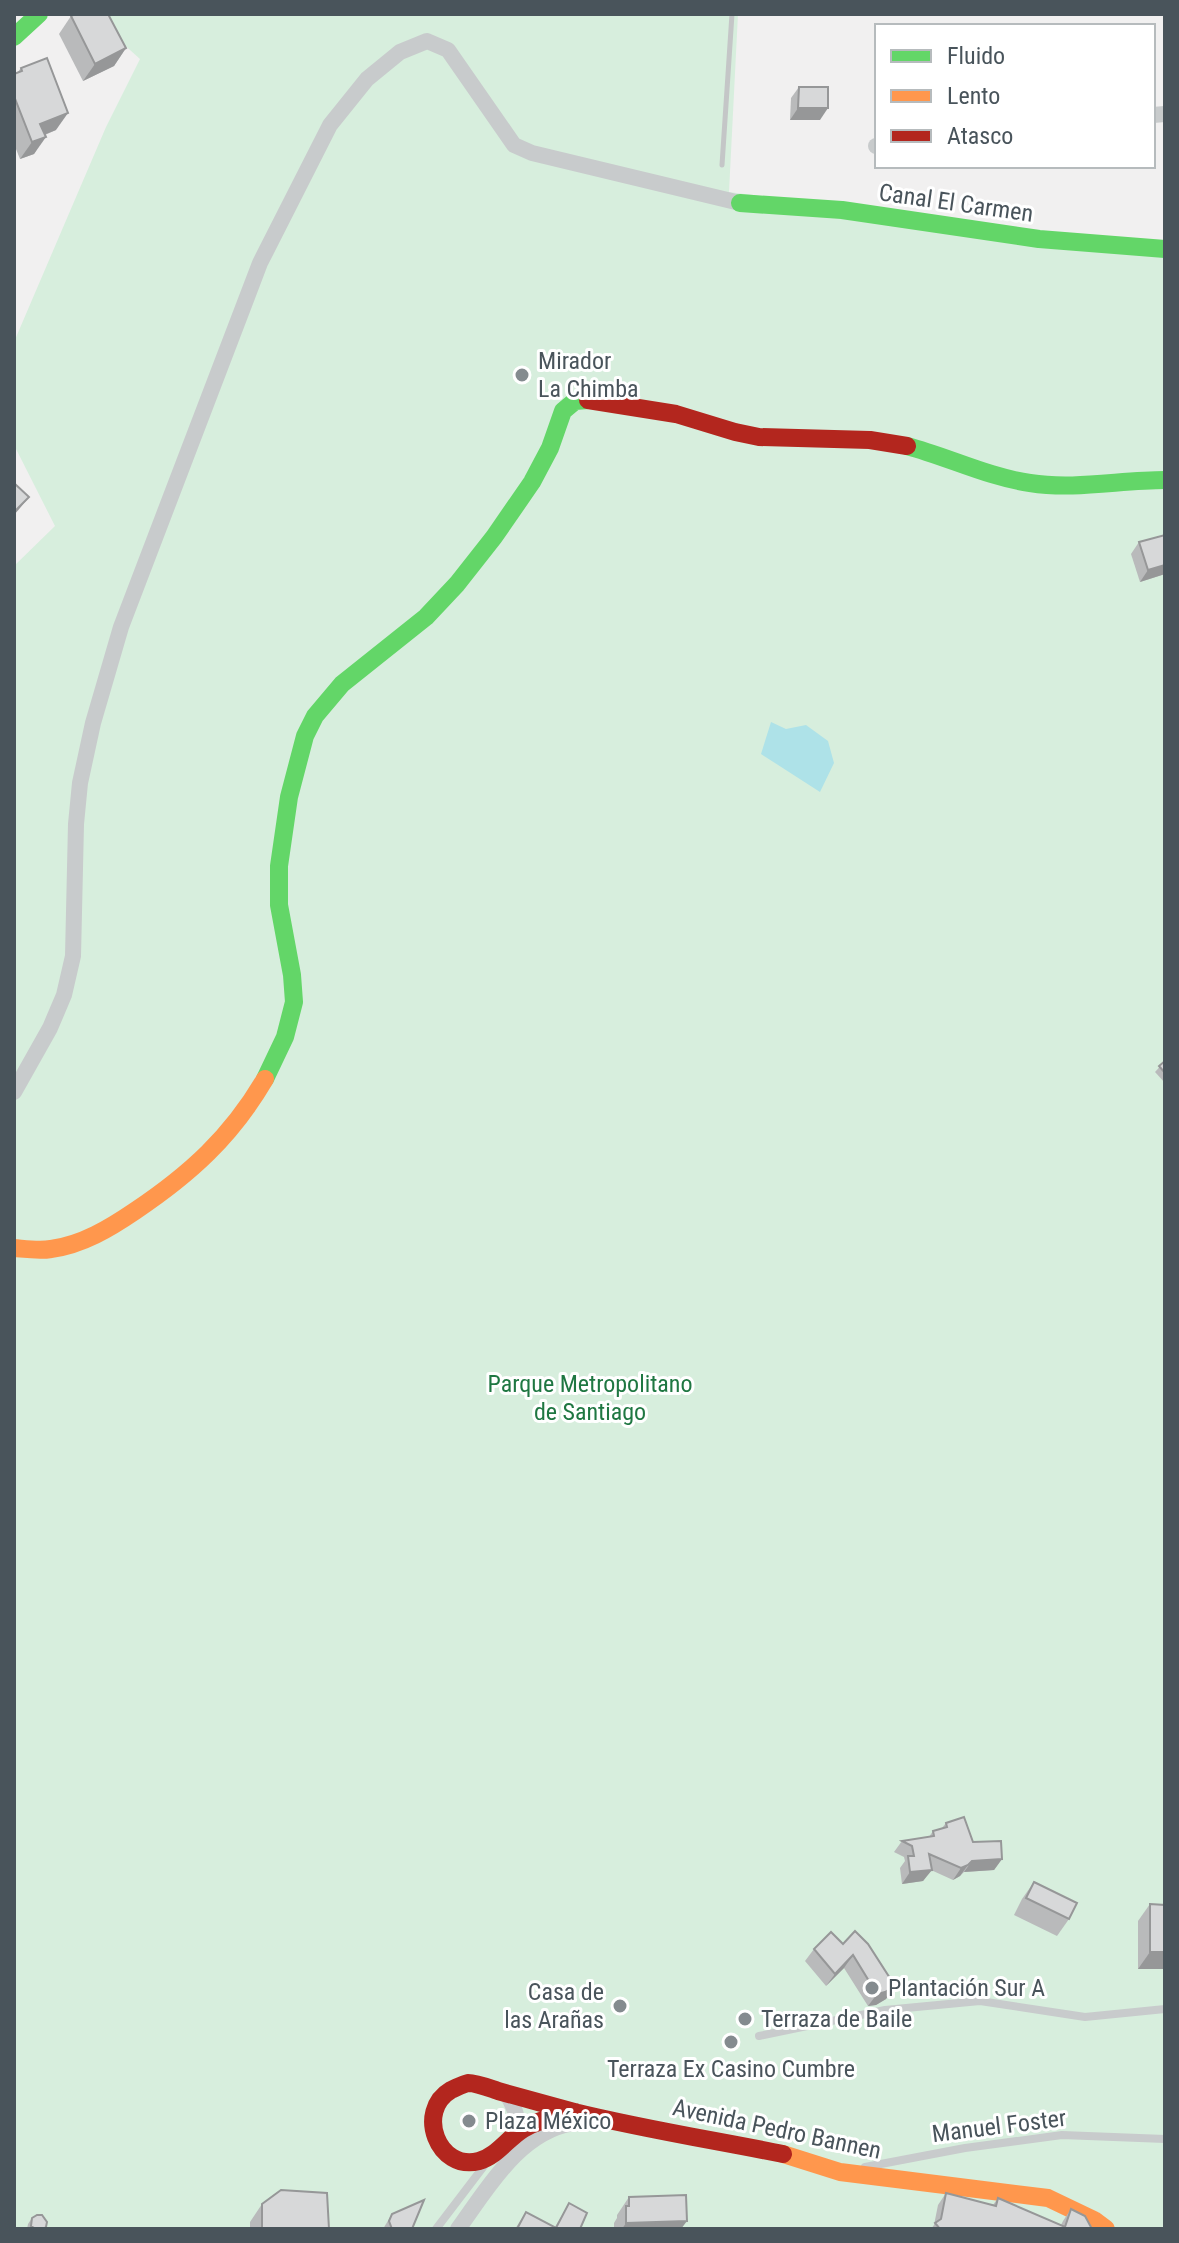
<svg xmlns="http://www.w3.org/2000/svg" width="1179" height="2243" viewBox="0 0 1179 2243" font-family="'Roboto Condensed',sans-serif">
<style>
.green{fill:#d7eedd}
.water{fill:#aee2e8}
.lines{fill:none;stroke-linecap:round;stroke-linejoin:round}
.lane{stroke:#c8cbcc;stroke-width:8}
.street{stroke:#c8cbcc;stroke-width:16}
.fast{stroke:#63d668;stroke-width:18}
.slow{stroke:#ff974d;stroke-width:18}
.jam{stroke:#b3261e;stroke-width:18}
.rail{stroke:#c4c6c7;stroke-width:5}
.wall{fill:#b9babb}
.shaded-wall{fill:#969798}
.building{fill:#d7d8d9;stroke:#969798;stroke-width:2}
.poi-dot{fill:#848b8f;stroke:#fff;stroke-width:3}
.labels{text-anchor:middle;stroke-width:6;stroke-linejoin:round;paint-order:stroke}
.street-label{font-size:24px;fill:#49545b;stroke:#fff}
.poi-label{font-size:24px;fill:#49545b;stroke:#fff;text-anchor:start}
.park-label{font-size:24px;fill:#1f7742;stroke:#fff}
</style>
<rect width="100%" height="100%" fill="#f1f0f0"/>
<path class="green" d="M 90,14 L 738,14 L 729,192 L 1011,229 L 1165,243 L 1165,2229 L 14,2229 L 14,566 L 55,526 L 14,445 L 14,342 L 106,127 L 140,59 Z"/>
<path class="water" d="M 771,722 L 786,729 L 806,725 L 828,741 L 834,763 L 820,792 L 761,754 Z"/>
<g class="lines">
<g class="lane">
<path d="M 759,2036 L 885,2010 L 980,2001 L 1085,2017 L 1165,2009"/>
<path d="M 865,2167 L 965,2148 L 1062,2135 L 1165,2139"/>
<path d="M 436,2229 L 484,2166"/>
</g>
<g class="street">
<path d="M 1153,115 L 1165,114"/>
<path d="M 876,146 L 877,146"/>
<path d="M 14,1092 L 50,1028 L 64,995 L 73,956 L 76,824 L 80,783 L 93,723 L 121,627 L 260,263 L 330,125 L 367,79 L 400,52 L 427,41 L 448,50 L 514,145 L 532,153 L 740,203"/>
<path d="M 507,2094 C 515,2109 520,2118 514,2136"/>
<path d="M 458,2229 C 488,2188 519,2132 573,2123"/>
</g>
<g class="fast">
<path d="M 14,37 L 39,14"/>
<path d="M 740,203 L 842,210 L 1039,239 L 1165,249"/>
<path d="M 907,446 C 948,457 988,477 1030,483 C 1075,490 1120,480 1165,480"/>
<path d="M 265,1079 L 285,1037 L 294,1002 L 292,975 L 279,905 L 279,866 L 289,797 L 305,736 L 315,716 L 342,684 L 426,617 L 457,584 L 494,537 L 532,482 L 550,448 L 563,411 L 575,401 L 588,400"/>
</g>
<g class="slow">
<path d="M 14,1248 C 26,1249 39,1251 51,1249 C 82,1245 110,1228 135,1211 C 190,1174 231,1137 265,1079"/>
<path d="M 783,2154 L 840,2172 L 1048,2198 L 1094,2220 L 1106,2229"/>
</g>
<g class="jam">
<path d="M 588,400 L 676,414 L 735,432 L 759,437 L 870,440 L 907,446"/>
<path d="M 575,2112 C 558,2117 539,2119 523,2129 C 508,2138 497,2156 479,2161 C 438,2172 415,2111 451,2090 C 456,2088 463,2084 468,2083 C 477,2083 489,2088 498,2091 C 523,2098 548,2105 574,2112 C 643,2129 713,2140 783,2154"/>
</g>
<path class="rail" d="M 722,165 L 732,14"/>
</g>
<g class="wall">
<path d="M 71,16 L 126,48 L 114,66 L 83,81 L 59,34 Z"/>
<path d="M 21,68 L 56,130 L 45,135 L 34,154 L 20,159 L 14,144 L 14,74 L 17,73 Z"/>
<path d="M 799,87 L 820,120 L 790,120 L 791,98 Z"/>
<path d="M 1165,535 L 1165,574 L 1140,582 L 1131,554 L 1139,542 Z"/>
<path d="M 1165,1061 L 1165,1083 L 1155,1072 Z"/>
<path d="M 946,1823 L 973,1842 L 1002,1859 L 994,1870 L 964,1872 L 960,1876 L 953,1880 L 931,1870 L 923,1881 L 902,1884 L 900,1868 L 905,1861 L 904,1857 L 894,1852 L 902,1841 L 929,1837 L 933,1831 L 942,1828 Z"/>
<path d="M 1034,1882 L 1069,1919 L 1057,1936 L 1014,1915 L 1022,1899 Z"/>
<path d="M 1150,1904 L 1165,1969 L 1138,1969 L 1138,1921 Z"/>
<path d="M 843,1944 L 895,1986 L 886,1999 L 876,2005 L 868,2006 L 844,1968 L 826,1986 L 805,1961 L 814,1949 Z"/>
<path d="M 946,2193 L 993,2205 L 998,2198 L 1061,2225 L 1063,2221 L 1071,2209 L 1092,2229 L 931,2229 L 934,2225 L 938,2205 Z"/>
<path d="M 629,2197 L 681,2229 L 614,2229 L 614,2223 L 617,2218 L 617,2215 Z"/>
<path d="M 569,2203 L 580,2229 L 515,2229 L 526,2212 L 555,2227 Z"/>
<path d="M 262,2204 L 329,2229 L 250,2229 L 250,2222 Z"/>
<path d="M 392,2214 L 412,2229 L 383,2229 Z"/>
<path d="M 32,2218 L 46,2227 L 45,2229 L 27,2229 L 28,2224 Z"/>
</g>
<g class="shaded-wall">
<path d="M 126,48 L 114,66 L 83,81 L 95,64 Z"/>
<path d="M 798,108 L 828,108 L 820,120 L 790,120 Z"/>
<path d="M 68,113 L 56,130 L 31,140 L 40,124 Z"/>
<path d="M 46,137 L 34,154 L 20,159 L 32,142 Z"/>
<path d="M 29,497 L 20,508 L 14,515 L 14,512 Z"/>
<path d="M 1165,565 L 1165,574 L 1140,582 L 1148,570 Z"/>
<path d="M 1002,1859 L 994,1870 L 964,1872 L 972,1861 Z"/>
<path d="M 968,1865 L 960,1876 L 953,1880 L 961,1868 Z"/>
<path d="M 932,1870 L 923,1881 L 902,1884 L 910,1872 Z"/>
<path d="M 1150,1952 L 1165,1952 L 1165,1969 L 1138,1969 Z"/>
<path d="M 853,1955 L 844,1968 L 826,1986 L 835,1974 Z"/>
<path d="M 895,1986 L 886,1999 L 876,2005 L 868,2006 L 877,1994 Z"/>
<path d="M 687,2221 L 681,2229 L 622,2229 L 626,2223 Z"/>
</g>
<g class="building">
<path d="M 75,14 L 108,14 L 126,48 L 95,64 L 71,16 Z"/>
<path d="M 47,58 L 68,113 L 40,124 L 46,137 L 32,142 L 14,96 L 14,74 L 22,71 L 21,68 Z"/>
<path d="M 799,87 L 828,87 L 828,108 L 798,108 Z"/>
<path d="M 14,483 L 29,497 L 14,512 Z"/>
<path d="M 1165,535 L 1165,565 L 1148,570 L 1139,542 Z"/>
<path d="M 1165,1061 L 1165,1073 L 1159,1066 Z"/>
<path d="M 964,1817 L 973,1842 L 1001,1841 L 1002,1859 L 972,1861 L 968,1865 L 961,1868 L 929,1854 L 932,1870 L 910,1872 L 908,1856 L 914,1856 L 912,1846 L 902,1841 L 934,1836 L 933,1831 L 947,1827 L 946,1823 Z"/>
<path d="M 1034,1882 L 1077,1903 L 1069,1919 L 1026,1898 Z"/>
<path d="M 1150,1904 L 1165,1905 L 1165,1952 L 1150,1952 Z"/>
<path d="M 855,1931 L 868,1944 L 895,1986 L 885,1992 L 877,1994 L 853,1955 L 835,1974 L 814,1949 L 831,1932 L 843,1944 Z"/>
<path d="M 281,2190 L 327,2193 L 329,2229 L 262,2229 L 262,2204 Z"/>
<path d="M 946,2193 L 996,2206 L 998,2198 L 1065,2227 L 1071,2209 L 1085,2216 L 1092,2229 L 940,2229 L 935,2223 L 941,2219 Z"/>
<path d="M 686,2195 L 687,2221 L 626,2223 L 626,2206 L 629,2206 L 629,2197 Z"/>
<path d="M 424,2200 L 412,2229 L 392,2229 L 389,2221 L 392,2214 Z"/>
<path d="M 569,2203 L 587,2213 L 580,2229 L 517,2229 L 526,2212 L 556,2228 Z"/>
<path d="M 37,2215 L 42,2215 L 47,2222 L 46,2227 L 43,2229 L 36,2229 L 31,2226 L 32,2218 Z"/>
</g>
<g class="poi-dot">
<circle cx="522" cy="375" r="8"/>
<circle cx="872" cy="1988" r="8"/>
<circle cx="620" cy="2006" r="8"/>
<circle cx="745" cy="2019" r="8"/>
<circle cx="731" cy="2042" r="8"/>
<circle cx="469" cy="2121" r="8"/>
</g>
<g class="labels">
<g class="street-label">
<text transform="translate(956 203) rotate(8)" y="8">Canal El Carmen</text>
<text transform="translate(999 2126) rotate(-7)" y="8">Manuel Foster</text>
<text transform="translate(777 2129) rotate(12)" y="8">Avenida Pedro Bannen</text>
</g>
<g class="poi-label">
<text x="538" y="369">Mirador<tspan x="538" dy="28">La Chimba</tspan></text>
<text x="888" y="1996">Plantación Sur A</text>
<text x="604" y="2000" text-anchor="end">Casa de<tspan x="604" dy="28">las Arañas</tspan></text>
<text x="761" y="2027">Terraza de Baile</text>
<text x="731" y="2077" text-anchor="middle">Terraza Ex Casino Cumbre</text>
<text x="485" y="2129">Plaza México</text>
</g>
<g class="park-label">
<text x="590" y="1392">Parque Metropolitano<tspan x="590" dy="28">de Santiago</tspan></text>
</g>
</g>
<rect width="1179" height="2243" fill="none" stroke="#49545b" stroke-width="32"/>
<rect x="875" y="24" width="280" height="144" fill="#ffffff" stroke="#b6bbbd" stroke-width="2"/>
<rect x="891" y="50" width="40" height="12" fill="#63d668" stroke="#b6bbbd" stroke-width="2"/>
<text x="947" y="64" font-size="24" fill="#49545b">Fluido</text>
<rect x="891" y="90" width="40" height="12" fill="#ff974d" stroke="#b6bbbd" stroke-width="2"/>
<text x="947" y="104" font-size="24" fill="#49545b">Lento</text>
<rect x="891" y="130" width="40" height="12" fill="#b3261e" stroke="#b6bbbd" stroke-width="2"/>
<text x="947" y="144" font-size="24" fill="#49545b">Atasco</text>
</svg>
